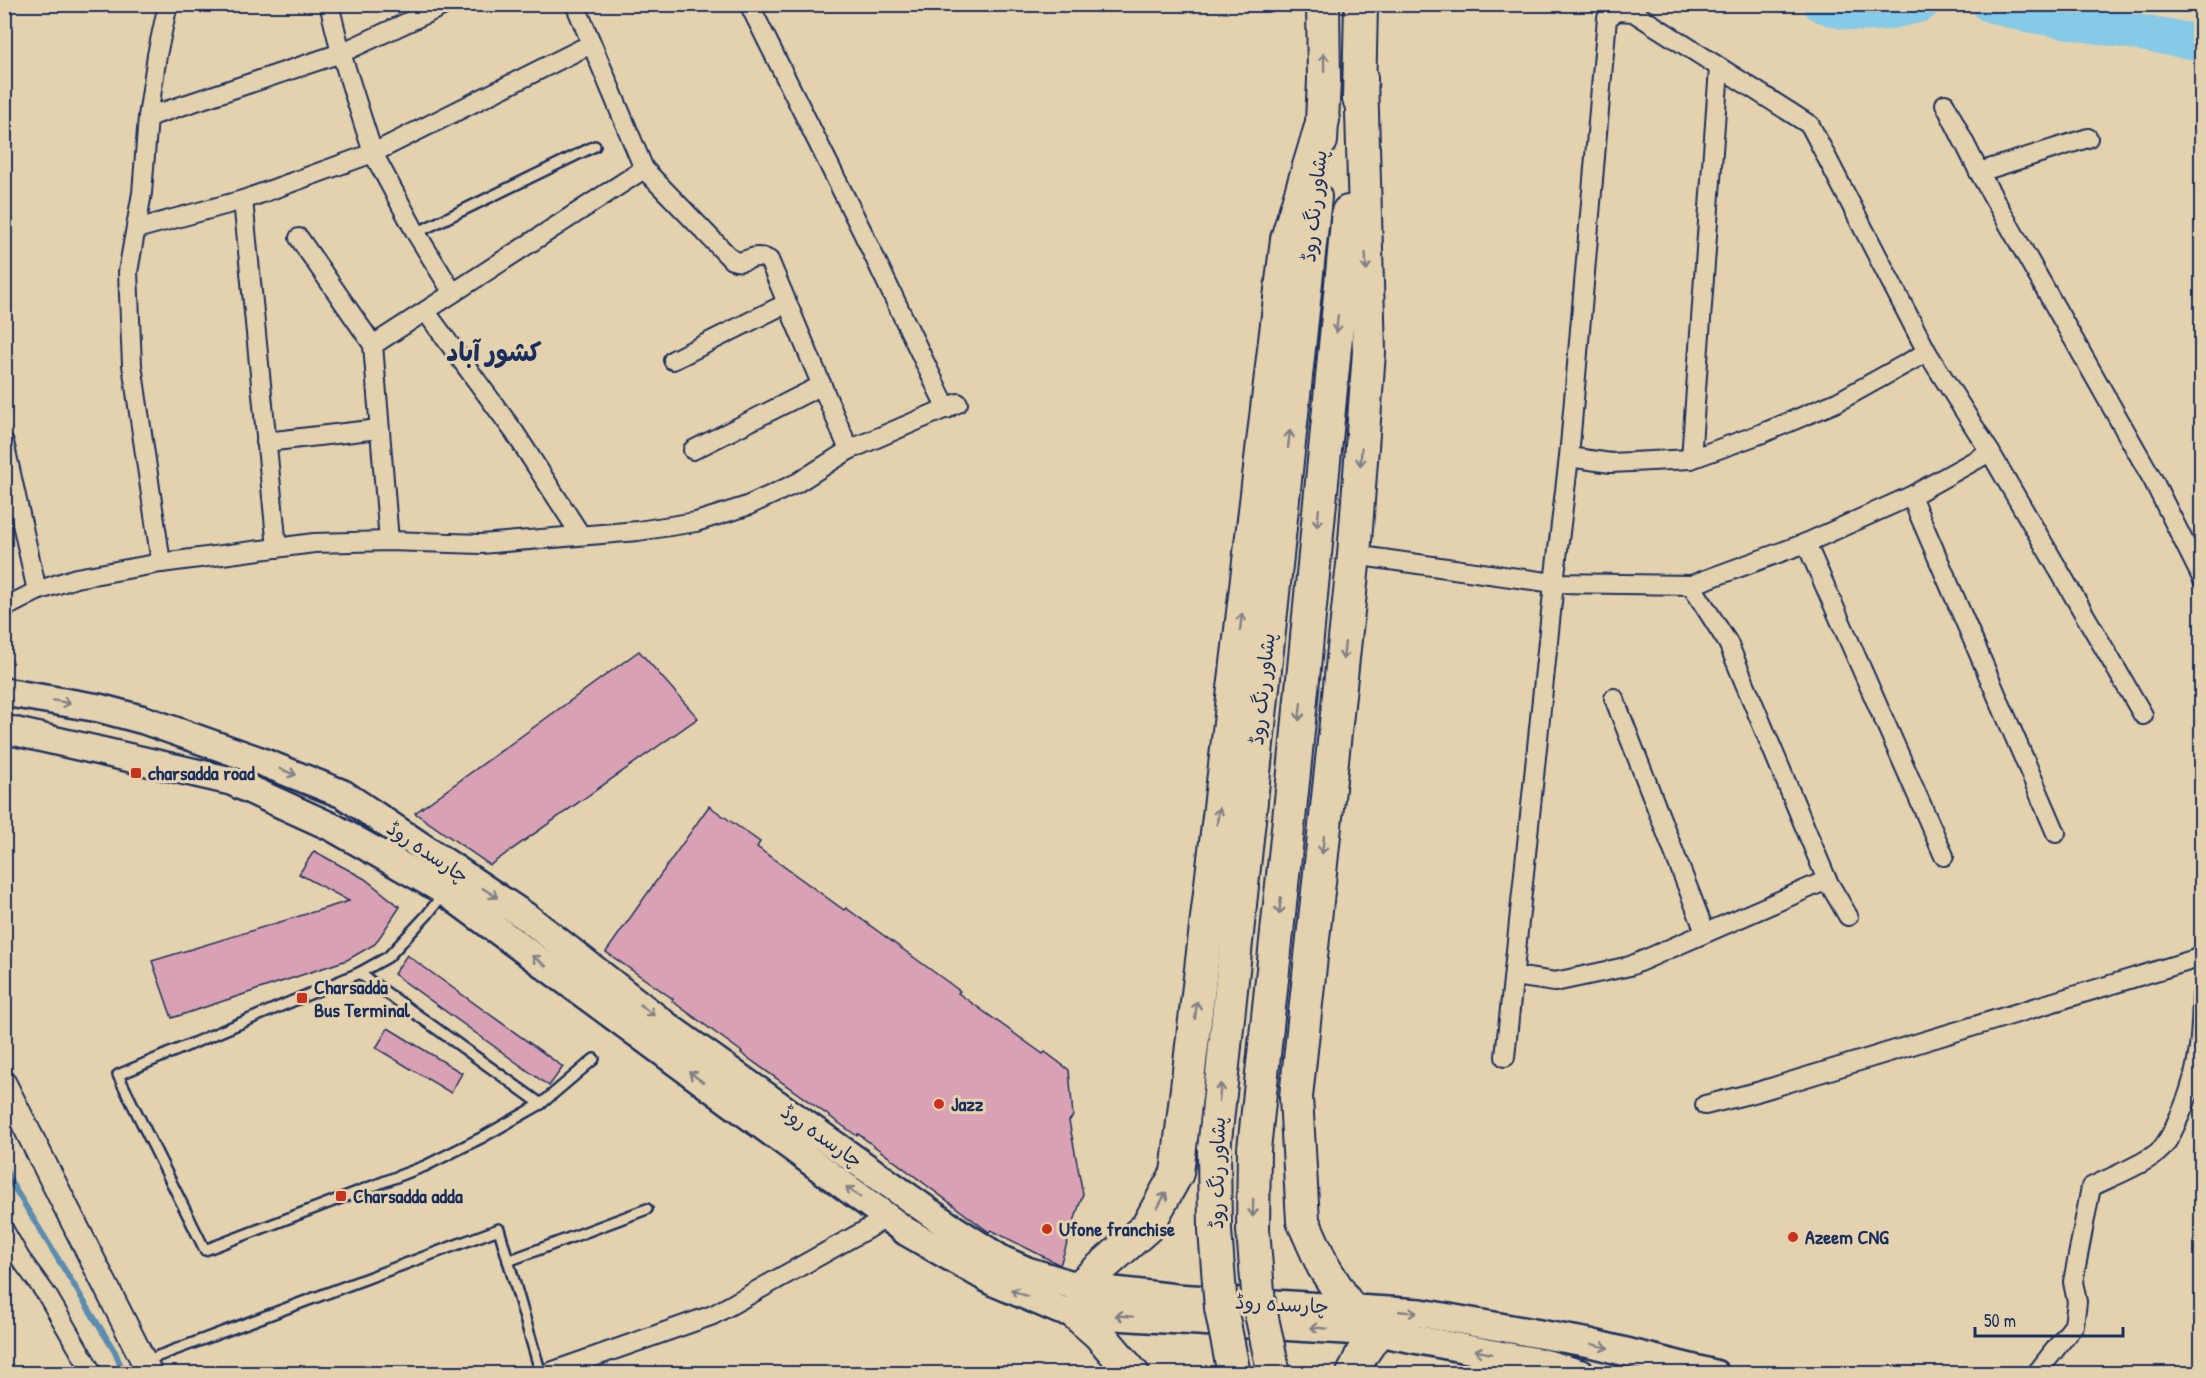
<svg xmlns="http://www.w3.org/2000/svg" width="2206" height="1378" viewBox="0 0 2206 1378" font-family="'Patrick Hand','Playpen Sans Arabic',sans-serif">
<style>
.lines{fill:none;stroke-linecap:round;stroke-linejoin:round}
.stream{stroke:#5b8cb0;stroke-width:6}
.river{stroke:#85cae6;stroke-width:36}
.building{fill:#d9a1b4;stroke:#1b2f5e;stroke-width:1.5}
.lane-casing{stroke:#1b2f5e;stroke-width:14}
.street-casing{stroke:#1b2f5e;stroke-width:22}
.secondary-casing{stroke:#1b2f5e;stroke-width:28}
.primary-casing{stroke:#1b2f5e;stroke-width:32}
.highway-casing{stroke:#1b2f5e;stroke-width:36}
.lane{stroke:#e4d2af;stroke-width:9}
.street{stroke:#e4d2af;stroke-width:18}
.secondary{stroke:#e4d2af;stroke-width:24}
.primary{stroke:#e4d2af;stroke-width:27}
.highway{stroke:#e4d2af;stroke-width:32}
.highway-bridge-casing{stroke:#1b2f5e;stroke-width:36;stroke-linecap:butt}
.highway-bridge{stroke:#e4d2af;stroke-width:32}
.oneway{stroke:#808086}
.poi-dot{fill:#c8321e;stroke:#e4d2af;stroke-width:2}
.labels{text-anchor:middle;stroke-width:6;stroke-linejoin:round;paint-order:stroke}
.street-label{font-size:20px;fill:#1b2f5e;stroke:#e4d2af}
.poi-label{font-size:20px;font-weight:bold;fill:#1b2f5e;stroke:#e4d2af;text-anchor:start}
.district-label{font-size:26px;font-weight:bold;fill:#1b2f5e;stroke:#e4d2af}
</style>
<rect width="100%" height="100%" fill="#e4d2af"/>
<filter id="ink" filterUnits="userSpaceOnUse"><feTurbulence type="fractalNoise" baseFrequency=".0167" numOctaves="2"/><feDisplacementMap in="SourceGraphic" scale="12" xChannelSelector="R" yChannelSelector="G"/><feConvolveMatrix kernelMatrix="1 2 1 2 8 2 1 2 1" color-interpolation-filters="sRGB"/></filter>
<g filter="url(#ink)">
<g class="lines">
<path class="stream" d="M 4,1166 L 12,1184 L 115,1352 L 124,1374"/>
<g class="river">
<path d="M 1821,4 C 1856,19 1886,14 1921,4"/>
<path d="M 1989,4 L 2026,14 L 2202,43"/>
</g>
</g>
<g class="building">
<path d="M 639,651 L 698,718 L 490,865 L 415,813 Z"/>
<path d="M 709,806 L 760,842 L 757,847 L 844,910 L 846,908 L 960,991 L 958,993 L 1043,1054 L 1045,1052 L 1069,1070 L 1073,1116 L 1069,1121 L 1083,1194 L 1060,1265 L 991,1230 L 989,1232 L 858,1134 L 857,1136 L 741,1053 L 742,1052 L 672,1001 L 673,999 L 606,952 Z"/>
<path d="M 314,851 L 365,879 L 400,907 L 375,944 L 347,960 L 172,1018 L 152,961 L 349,901 L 299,874 Z"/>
<path d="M 407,955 L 563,1067 L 549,1086 L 394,974 Z"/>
<path d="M 388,1028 L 462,1073 L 451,1093 L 376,1048 Z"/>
</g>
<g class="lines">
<g class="lane-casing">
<g id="lane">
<path d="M 416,233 L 595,146"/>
<path d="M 444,893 L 427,915 L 388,957 L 359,973 L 118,1075 L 205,1250 L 425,1166 L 481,1138 L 541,1104 L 594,1059"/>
<path d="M 359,973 L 541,1104"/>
<path d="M 508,1261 L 647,1209"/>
<path d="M 145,1361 L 499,1229 L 541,1374"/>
</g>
</g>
<g class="street-casing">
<g id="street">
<path d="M 329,4 L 341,53 L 373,153 L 416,233 L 453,293"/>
<path d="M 575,4 L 644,169 L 732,260 C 747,266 751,251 769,260 L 849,450"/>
<path d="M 749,4 L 862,231 L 947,409"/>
<path d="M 1945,104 L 1979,172"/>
<path d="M 148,117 L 341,53 L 447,4"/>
<path d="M 2088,138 L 1979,172 L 2153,480 L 2202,578"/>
<path d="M 243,200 L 277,548"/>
<path d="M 136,229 L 243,200 L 373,153 L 591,44"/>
<path d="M 299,238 L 373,345"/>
<path d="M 426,312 L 515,433 L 580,534"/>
<path d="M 673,360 L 787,303"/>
<path d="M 4,442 L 37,591"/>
<path d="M 266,442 L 379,429"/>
<path d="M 693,450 L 822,385"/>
<path d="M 1569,457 L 1607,18 L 1618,11 L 1633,12 L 1810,125 L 1927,352 L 1990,452 L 2143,715"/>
<path d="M 1691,459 L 1719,68"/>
<path d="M 1911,496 L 2056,833"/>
<path d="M 389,541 L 373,345 L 644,169"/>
<path d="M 1806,543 L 1944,856"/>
<path d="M 1354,555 L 1554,583 L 1691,585 L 1806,543 L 1911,496 L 1990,452"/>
<path d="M 161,563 L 132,365 L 128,272 L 142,193 L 148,117 L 157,55 L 168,4"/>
<path d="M 1691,585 L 1728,643 L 1827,880 L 1848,916"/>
<path d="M 4,608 L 37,591 L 76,578 L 161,563 L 314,543 L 389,541 L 481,544 L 638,531 L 696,522 L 747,506 L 797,483 L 849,450 L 958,403"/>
<path d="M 1614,698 L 1705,932"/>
<path d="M 1514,976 L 1555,982 L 1630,966 L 1827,880"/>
<path d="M 1505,1057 L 1554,583 L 1569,457 L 1611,463 L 1691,459 L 1763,433 L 1837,402 L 1927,352"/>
<path d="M 1705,1105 L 1757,1092 L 2202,957"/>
<path d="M 4,1230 L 20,1258 L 47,1295 L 93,1374"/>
<path d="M 545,1374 L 713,1315 L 887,1218"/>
<path d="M 2036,1374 L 2074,1325 L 2077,1302 L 2073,1282 L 2091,1187 C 2111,1177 2140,1166 2157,1153 C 2165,1147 2171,1135 2175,1126 C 2198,1080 2201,1047 2202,996"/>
</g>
</g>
<g class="secondary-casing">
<path id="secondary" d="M 4,1084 L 150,1374"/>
</g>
<g class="primary-casing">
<g id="primary">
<path d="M 4,692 L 99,708 L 144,720 L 257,760 L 343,794 L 528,918 L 668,1027 L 946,1224 L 1002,1260 L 1027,1271 L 1079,1287 L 1176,1298 L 1421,1313 L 1590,1343 L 1715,1374"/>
<path d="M 4,729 L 231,781 L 334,828 L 443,890 L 907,1232 L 994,1282 L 1060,1310 L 1082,1314 L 1377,1332 L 1547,1364 L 1581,1374"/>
</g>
</g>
<g class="highway-casing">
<g id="highway">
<path d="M 1359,99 L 1361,4"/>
<path d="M 1321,141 L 1324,81 L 1323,4"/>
<path d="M 1254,1149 L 1294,772 L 1348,212"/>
<path d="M 1214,1150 L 1315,197"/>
<path d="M 1079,1287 L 1147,1227 L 1177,1173 L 1287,239 L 1323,120"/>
<path d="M 1349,1307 L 1323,1266 L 1303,1221 L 1296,1097 L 1354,555 L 1369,352 L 1361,78"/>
<path d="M 1074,1312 L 1099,1334 L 1133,1374"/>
<path d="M 1353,1374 L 1362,1354 L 1377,1332"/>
</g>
</g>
<use href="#lane" class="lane"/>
<use href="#street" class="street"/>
<use href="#secondary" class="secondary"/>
<use href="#primary" class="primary"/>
<use href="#highway" class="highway"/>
<g class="highway-bridge-casing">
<g id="highway-bridge">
<path d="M 1254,1149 L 1253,1230 L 1259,1304 L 1274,1374"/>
<path d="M 1214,1150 L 1215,1230 L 1221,1308 L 1234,1374"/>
</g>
</g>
<use href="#highway-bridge" class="highway-bridge"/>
</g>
<defs><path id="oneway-shaft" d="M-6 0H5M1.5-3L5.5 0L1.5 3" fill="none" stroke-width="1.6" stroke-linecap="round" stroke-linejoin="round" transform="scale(1.5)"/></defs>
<g class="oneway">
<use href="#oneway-shaft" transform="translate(1324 62) rotate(-91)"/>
<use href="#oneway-shaft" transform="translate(1366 262) rotate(88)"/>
<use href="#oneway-shaft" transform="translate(1337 324) rotate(96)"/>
<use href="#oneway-shaft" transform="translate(1289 439) rotate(-84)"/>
<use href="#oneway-shaft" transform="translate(1361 457) rotate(94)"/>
<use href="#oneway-shaft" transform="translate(1318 518) rotate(96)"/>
<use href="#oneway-shaft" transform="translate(1241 622) rotate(-83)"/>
<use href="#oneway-shaft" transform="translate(1344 651) rotate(96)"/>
<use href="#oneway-shaft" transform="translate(62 702) rotate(10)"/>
<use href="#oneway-shaft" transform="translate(1300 712) rotate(96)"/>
<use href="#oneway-shaft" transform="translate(288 772) rotate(21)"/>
<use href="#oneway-shaft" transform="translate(1218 816) rotate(-83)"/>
<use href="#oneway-shaft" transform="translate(1323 845) rotate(96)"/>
<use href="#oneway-shaft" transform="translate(490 893) rotate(33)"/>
<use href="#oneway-shaft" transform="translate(1280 906) rotate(96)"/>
<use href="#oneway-shaft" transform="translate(539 961) rotate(-144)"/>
<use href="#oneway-shaft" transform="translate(647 1010) rotate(38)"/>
<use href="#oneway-shaft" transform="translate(1196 1010) rotate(-83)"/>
<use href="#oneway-shaft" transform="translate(696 1077) rotate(-144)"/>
<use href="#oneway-shaft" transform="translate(1220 1092) rotate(-84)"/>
<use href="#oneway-shaft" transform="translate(853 1192) rotate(-144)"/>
<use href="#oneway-shaft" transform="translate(1162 1200) rotate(-61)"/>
<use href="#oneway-shaft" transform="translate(1253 1208) rotate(91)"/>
<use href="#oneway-shaft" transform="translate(1019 1293) rotate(-157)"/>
<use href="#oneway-shaft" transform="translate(1408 1312) rotate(5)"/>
<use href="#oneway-shaft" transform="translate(1124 1316) rotate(-176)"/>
<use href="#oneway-shaft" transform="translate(1319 1328) rotate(-176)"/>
<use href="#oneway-shaft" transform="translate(1600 1346) rotate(14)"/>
<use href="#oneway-shaft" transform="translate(1483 1352) rotate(-169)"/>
</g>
</g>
<g class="poi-dot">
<rect x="130" y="767" width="12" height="12" rx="3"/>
<rect x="296" y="992" width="12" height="12" rx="3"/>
<circle cx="939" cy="1104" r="6"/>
<rect x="335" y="1190" width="12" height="12" rx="3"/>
<circle cx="1047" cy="1229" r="6"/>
<circle cx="1793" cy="1237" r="6"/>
</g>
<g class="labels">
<g class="street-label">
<text transform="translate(1314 206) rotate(-84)" y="7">پشاور رنگ روڈ</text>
<text transform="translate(1262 689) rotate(-84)" y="7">پشاور رنگ روڈ</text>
<text transform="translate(428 852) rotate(34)" y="7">چارسدہ روڈ</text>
<text transform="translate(822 1136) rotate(35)" y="7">چارسدہ روڈ</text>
<text transform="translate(1217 1173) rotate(-89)" y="7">پشاور رنگ روڈ</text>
<text transform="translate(1282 1304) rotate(3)" y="7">چارسدہ روڈ</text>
</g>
<g class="poi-label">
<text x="148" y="780">charsadda road</text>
<text x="314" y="994">Charsadda<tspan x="314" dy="23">Bus Terminal</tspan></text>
<text x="951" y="1111">Jazz</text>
<text x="353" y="1203">Charsadda adda</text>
<text x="1059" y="1236">Ufone franchise</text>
<text x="1805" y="1244">Azeem CNG</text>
</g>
<g class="district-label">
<text x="494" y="361">کشور آباد</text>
</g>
</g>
<rect width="2206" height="1378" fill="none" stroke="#e4d2af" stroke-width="24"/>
<rect x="12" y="12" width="2182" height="1354" fill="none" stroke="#1b2f5e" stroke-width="2" filter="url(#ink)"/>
<path d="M1975 1327v9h148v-9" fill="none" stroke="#1b2f5e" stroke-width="3"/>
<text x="1984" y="1327" font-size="18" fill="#1b2f5e" stroke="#e4d2af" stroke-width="4.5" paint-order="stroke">50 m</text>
</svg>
